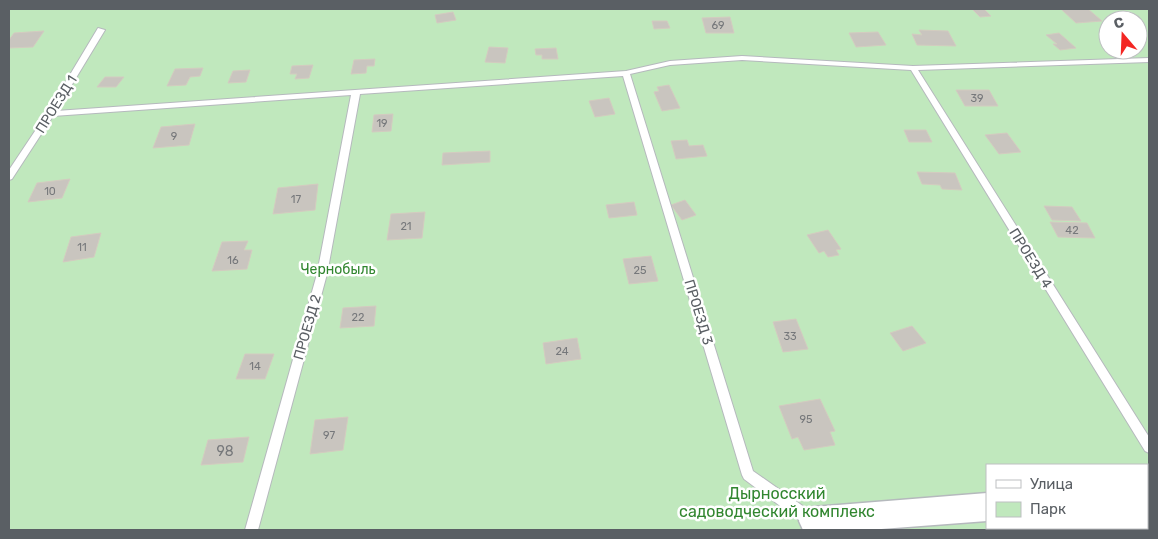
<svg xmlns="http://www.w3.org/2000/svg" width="1158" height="539" viewBox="0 0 1158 539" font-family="Rubik,sans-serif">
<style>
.green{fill:#c0e8bd;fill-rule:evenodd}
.building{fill:#c9c5bf;stroke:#d3ccc0}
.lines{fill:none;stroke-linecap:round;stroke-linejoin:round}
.lane-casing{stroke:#b5b9bd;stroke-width:2}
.street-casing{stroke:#b5b9bd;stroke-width:3}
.lane{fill:#fff;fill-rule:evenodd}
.street{fill:#fff;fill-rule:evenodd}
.labels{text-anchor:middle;stroke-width:5;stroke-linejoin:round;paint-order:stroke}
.number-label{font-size:11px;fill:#76787b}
.street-label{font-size:14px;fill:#5a5f64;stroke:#fff}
.park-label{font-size:14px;fill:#31862f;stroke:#fff}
.near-number-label{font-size:14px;fill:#76787b}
.near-park-label{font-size:16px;fill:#31862f;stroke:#fff}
</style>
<rect width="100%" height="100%" fill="#eeebe2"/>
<path class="green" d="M 9,9 L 1149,9 L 1149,530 L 9,530 ZM 1108,20 L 1138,20 L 1138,50 L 1108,50 ZM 987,465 L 1147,465 L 1147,528 L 987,528 Z"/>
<g class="building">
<path d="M 972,9 L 984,9 L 991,16 L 980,17 Z"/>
<path d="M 1061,9 L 1088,9 L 1102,21 L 1076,23 Z"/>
<path d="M 453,12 L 456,20 L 437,23 L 435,15 Z"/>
<path d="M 730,17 L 734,33 L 706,33 L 702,18 Z"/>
<path d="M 652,21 L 667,21 L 670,28 L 654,29 Z"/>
<path d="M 919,30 L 948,31 L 956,46 L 917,45 L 912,34 L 922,35 Z"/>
<path d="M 44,31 L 33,47 L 9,48 L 9,40 L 14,33 Z"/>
<path d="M 878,32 L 886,45 L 856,47 L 849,33 Z"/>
<path d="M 1059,33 L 1076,48 L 1060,50 L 1053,44 L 1057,44 L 1046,35 Z"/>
<path d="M 489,47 L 508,48 L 505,63 L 485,62 Z"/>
<path d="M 556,48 L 558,59 L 542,59 L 542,55 L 536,55 L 535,49 Z"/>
<path d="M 375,59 L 374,66 L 367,66 L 366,73 L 351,74 L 354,60 Z"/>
<path d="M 313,65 L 309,78 L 295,79 L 297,74 L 290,74 L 292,66 Z"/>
<path d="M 203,68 L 200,76 L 190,77 L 186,85 L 167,86 L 175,69 Z"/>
<path d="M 250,70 L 246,82 L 228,83 L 233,71 Z"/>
<path d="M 105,77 L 124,77 L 116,87 L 97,87 Z"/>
<path d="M 669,85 L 680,108 L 662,111 L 654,92 L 659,91 L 657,87 Z"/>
<path d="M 956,90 L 989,90 L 998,106 L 965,106 Z"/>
<path d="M 609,98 L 615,114 L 595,117 L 589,101 Z"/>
<path d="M 393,114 L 391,131 L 372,132 L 374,115 Z"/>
<path d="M 195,124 L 189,145 L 153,148 L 161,127 Z"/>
<path d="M 904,130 L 926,130 L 932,142 L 909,142 Z"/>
<path d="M 1007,133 L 1021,152 L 999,154 L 985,135 Z"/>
<path d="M 687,140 L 689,146 L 703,145 L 707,156 L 676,159 L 671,141 Z"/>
<path d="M 490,151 L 490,162 L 442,165 L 443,153 Z"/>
<path d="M 917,172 L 955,173 L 962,190 L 942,189 L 940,185 L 922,184 Z"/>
<path d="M 70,179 L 62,198 L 28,202 L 37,183 Z"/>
<path d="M 318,184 L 315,210 L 273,214 L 278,188 Z"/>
<path d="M 685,200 L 696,215 L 682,220 L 671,205 Z"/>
<path d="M 634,202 L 637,215 L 609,218 L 606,205 Z"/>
<path d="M 1044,206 L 1072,207 L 1081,221 L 1052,220 Z"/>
<path d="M 425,212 L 422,238 L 387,240 L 391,214 Z"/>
<path d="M 1050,222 L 1087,223 L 1095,238 L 1058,237 Z"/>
<path d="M 828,230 L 841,249 L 836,250 L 839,255 L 828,257 L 824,251 L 819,253 L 807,235 Z"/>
<path d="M 101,233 L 94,257 L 63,262 L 71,237 Z"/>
<path d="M 248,241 L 244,250 L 252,250 L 247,269 L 212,271 L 222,242 Z"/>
<path d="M 651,256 L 658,281 L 629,284 L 623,259 Z"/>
<path d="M 376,306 L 374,326 L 340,328 L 343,308 Z"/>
<path d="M 796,319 L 808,349 L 783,352 L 773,322 Z"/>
<path d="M 912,326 L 926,343 L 903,351 L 890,333 Z"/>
<path d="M 577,338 L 581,359 L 546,364 L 543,343 Z"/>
<path d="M 245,354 L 274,354 L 265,379 L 236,379 Z"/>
<path d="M 820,399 L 835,431 L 830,432 L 835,445 L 804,450 L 798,437 L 792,439 L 779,406 Z"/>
<path d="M 348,417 L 343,450 L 310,454 L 315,420 Z"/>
<path d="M 249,437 L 243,462 L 201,465 L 208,440 Z"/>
<path d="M 1082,528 L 1111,528 L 1113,530 L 1084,530 Z"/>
</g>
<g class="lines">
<g class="lane-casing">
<path id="lane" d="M 98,28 L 105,30 L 56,111 L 626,71 L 670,61 L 742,56 L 913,66 L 1149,58 L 1149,62 L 918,70 L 1149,437 L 1149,453 L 1145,451 L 911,70 L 742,60 L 670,65 L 630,74 L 753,471 L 817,516 L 818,521 L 817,526 L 812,527 L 807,526 L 744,479 L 742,475 L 623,76 L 360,94 L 327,274 L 258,530 L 245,530 L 317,274 L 351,95 L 53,116 L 12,179 L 9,180 L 9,170 L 47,113 Z"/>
</g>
<g class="street-casing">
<g id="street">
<rect x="1147" y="481" width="2" height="26"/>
<path d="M 987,493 L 987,521 L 868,530 L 803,530 L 799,521 L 803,511 L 813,507 Z"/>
</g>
</g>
<use href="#lane" class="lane"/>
<use href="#street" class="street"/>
</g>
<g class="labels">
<g class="number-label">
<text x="718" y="29">69</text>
<text x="977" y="102">39</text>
<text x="382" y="127">19</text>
<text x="174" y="140">9</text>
<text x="50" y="195">10</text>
<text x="296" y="203">17</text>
<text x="406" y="230">21</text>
<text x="1072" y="234">42</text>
<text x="82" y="251">11</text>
<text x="233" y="264">16</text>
<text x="640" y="274">25</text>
<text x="358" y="321">22</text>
<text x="790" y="340">33</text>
<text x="562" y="355">24</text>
<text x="255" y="370">14</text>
<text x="806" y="423">95</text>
<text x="329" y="439">97</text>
</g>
<g class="street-label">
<text transform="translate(56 104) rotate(-58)" y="5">ПРОЕЗД 1</text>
<text transform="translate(1031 258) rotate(58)" y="5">ПРОЕЗД 4</text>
<text transform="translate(699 312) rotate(73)" y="5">ПРОЕЗД 3</text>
<text transform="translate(307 327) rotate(-74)" y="5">ПРОЕЗД 2</text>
</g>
<g class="park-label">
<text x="338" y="274">Чернобыль</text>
</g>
<g class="near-number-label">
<text x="225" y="456">98</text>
</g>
<g class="near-park-label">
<text x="777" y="499">Дырносский<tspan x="777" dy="18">садоводческий комплекс</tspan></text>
</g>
</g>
<rect width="1158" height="539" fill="none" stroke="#5a5f64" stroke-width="20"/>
<rect x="986" y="464" width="162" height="65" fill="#ffffff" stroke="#bdbfc1"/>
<rect x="996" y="480" width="25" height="8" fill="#ffffff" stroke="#bdbfc1"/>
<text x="1030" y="489" font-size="15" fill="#5a5f64">Улица</text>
<rect x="996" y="502" width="25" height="15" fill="#c0e8bd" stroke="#bdbfc1"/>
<text x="1030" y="514" font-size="15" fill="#5a5f64">Парк</text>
<g transform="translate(1123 35) rotate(341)"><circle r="24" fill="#ffffff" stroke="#bdbfc1"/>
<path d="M0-4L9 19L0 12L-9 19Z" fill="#f32623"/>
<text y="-8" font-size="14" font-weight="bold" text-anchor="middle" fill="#5a5f64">С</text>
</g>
</svg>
